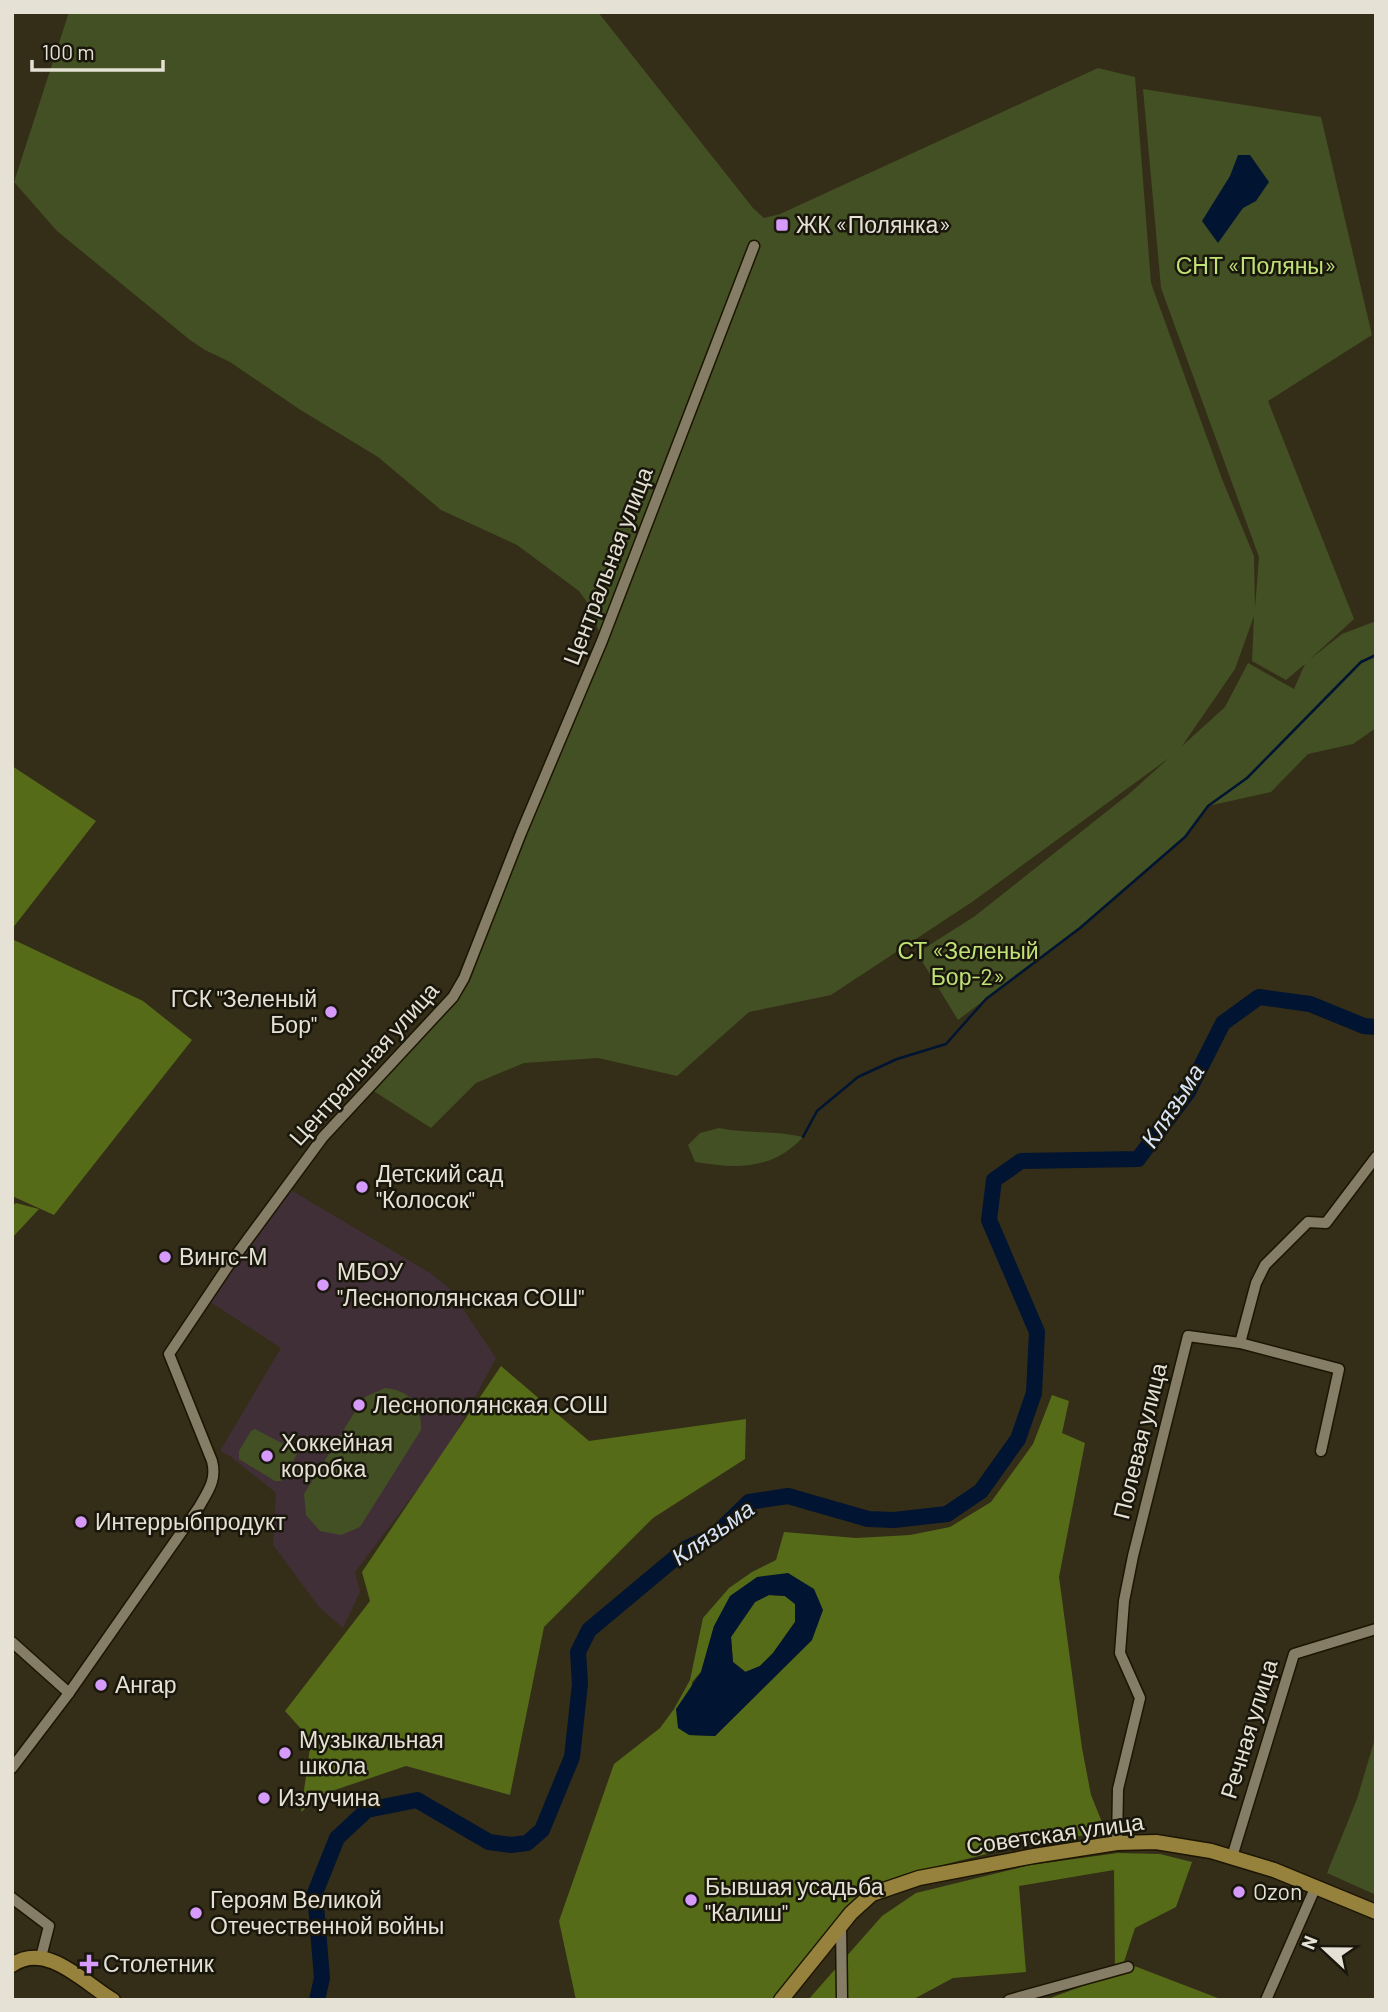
<svg xmlns="http://www.w3.org/2000/svg" width="1388" height="2012" viewBox="0 0 1388 2012" font-family="Barlow,sans-serif">
<style>
.education{fill:#412f37}
.green{fill:#425023;fill-rule:evenodd}
.forest{fill:#556b18;fill-rule:evenodd}
.water{fill:#011431;fill-rule:evenodd}
.lines{fill:none;stroke-linecap:round;stroke-linejoin:round}
.stream{stroke:#011431;stroke-width:2.5}
.river{stroke:#011431;stroke-width:16}
.minor-casing{stroke:#1c1502;stroke-width:13}
.major-casing{stroke:#1c1502;stroke-width:17}
.minor{stroke:#857d65;stroke-width:10}
.major{stroke:#96823c;stroke-width:14}
.poi-dot{fill:#d69bfa;stroke:#19160c;stroke-width:2.5}
.labels{text-anchor:middle;stroke-width:5;stroke-linejoin:round;paint-order:stroke}
.poi-label{font-size:23px;fill:#e5e1d4;stroke:#19160c;text-anchor:start}
.park-label{font-size:23px;fill:#c0e176;stroke:#19160c}
.street-label{font-size:23px;fill:#e5e1d4;stroke:#19160c}
.water-label{font-size:24px;font-style:italic;fill:#d8e5f6;stroke:#19160c}
</style>
<rect width="100%" height="100%" fill="#342d18"/>
<path class="education" d="M 286,1187 L 430,1273 L 449,1288 L 496,1358 L 445,1453 L 355,1572 L 360,1592 L 343,1628 L 319,1607 L 273,1545 L 276,1493 L 230,1456 L 220,1451 L 281,1348 L 210,1302 Z"/>
<g class="green">
<path d="M 69,12 L 598,12 L 753,208 L 764,218 L 780,214 L 1098,68 L 1135,77 L 1151,283 L 1222,479 L 1254,556 L 1255,608 L 1259,557 L 1161,288 L 1143,89 L 1321,117 L 1372,335 L 1268,401 L 1354,619 L 1309,660 L 1342,634 L 1376,621 L 1376,728 L 1353,744 L 1308,754 L 1271,792 L 1208,806 L 1185,837 L 1080,928 L 958,1020 L 917,953 L 975,916 L 1130,793 L 1169,758 L 972,902 L 831,995 L 749,1012 L 677,1076 L 598,1058 L 524,1063 L 476,1083 L 431,1128 L 369,1088 L 453,997 L 602,641 L 591,608 L 579,591 L 517,545 L 441,510 L 378,457 L 299,409 L 230,362 L 205,350 L 190,340 L 57,231 L 14,182 ZM 1254,616 L 1252,661 L 1286,680 L 1305,664 L 1294,689 L 1248,663 L 1225,707 L 1182,746 L 1235,669 Z"/>
<path d="M 719,1128 C 747,1134 775,1130 803,1137 C 773,1170 737,1169 695,1162 L 688,1145 L 700,1133 Z"/>
<path d="M 385,1388 C 409,1390 422,1405 421,1430 L 360,1527 L 341,1535 L 320,1531 L 306,1515 L 304,1494 L 359,1405 L 365,1397 Z"/>
<path d="M 255,1429 L 295,1450 L 297,1454 L 281,1481 L 275,1481 L 239,1459 L 239,1451 L 251,1431 Z"/>
<path d="M 1376,1735 L 1376,1895 L 1327,1873 L 1357,1799 Z"/>
</g>
<g class="forest">
<path d="M 12,766 L 96,821 L 12,929 Z"/>
<path d="M 12,939 L 143,1001 L 192,1040 L 54,1215 L 12,1196 Z"/>
<path d="M 16,1203 L 39,1209 L 12,1238 L 12,1206 Z"/>
<path d="M 501,1366 L 589,1441 L 746,1419 L 745,1459 L 653,1518 L 544,1627 L 510,1795 L 406,1766 L 323,1794 L 301,1812 L 311,1740 L 285,1711 L 370,1601 L 362,1572 Z"/>
<path d="M 1052,1395 L 1069,1401 L 1062,1433 L 1085,1443 L 1059,1577 L 1082,1748 L 1091,1795 L 1106,1832 L 1027,1844 L 910,1873 L 864,1889 L 773,2000 L 576,2000 L 559,1921 L 614,1764 L 660,1728 L 674,1709 L 690,1680 L 703,1618 L 729,1588 L 752,1572 L 776,1560 L 784,1532 L 856,1538 L 910,1535 L 950,1527 L 991,1502 L 1033,1444 ZM 788,1573 L 812,1640 L 715,1736 L 689,1735 L 692,1682 L 701,1672 L 714,1626 Z"/>
<path d="M 769,1595 L 785,1596 L 795,1604 L 795,1622 L 773,1653 L 760,1666 L 746,1672 L 733,1662 L 731,1637 L 755,1602 Z"/>
<path d="M 1118,1853 L 1160,1854 L 1192,1862 L 1176,1907 L 1135,1928 L 1124,1962 L 1223,2000 L 1045,2000 L 1115,1974 L 1114,1870 L 1019,1886 L 1026,1972 L 953,1978 L 912,2000 L 846,2000 L 841,1994 L 836,2000 L 808,2000 L 882,1916 L 916,1893 L 1030,1865 Z"/>
</g>
<g class="water">
<path d="M 1238,155 L 1250,155 L 1269,182 L 1256,201 L 1243,208 L 1218,243 L 1202,221 L 1230,176 Z"/>
<path d="M 788,1573 L 814,1589 L 823,1610 L 812,1640 L 715,1736 L 689,1735 L 678,1728 L 676,1709 L 701,1672 L 714,1626 L 730,1596 L 757,1577 ZM 769,1595 L 785,1596 L 795,1604 L 795,1622 L 773,1653 L 760,1666 L 745,1672 L 733,1662 L 731,1637 L 755,1602 Z"/>
</g>
<g class="lines">
<path class="stream" d="M 803,1137 L 817,1111 L 858,1077 L 897,1059 L 946,1044 L 986,999 L 1080,928 L 1185,837 L 1208,806 L 1247,778 L 1361,662 L 1376,655"/>
<path class="river" d="M 317,2000 L 322,1978 L 315,1893 L 337,1838 L 367,1810 L 417,1800 L 489,1842 L 511,1845 L 527,1843 L 542,1830 L 572,1757 L 580,1684 L 578,1652 L 589,1630 L 687,1548 L 715,1535 L 749,1502 L 788,1496 L 868,1519 L 894,1520 L 947,1514 L 981,1491 L 1018,1439 L 1034,1393 L 1037,1332 L 989,1220 L 994,1180 L 1021,1161 L 1138,1159 L 1188,1092 L 1223,1023 L 1259,997 L 1310,1004 L 1364,1026 L 1376,1027"/>
<g class="minor-casing">
<g id="minor">
<path d="M 1240,1343 L 1339,1369 L 1321,1451"/>
<path d="M 12,1642 L 69,1693"/>
<path d="M 12,1768 L 69,1693 L 199,1507 C 208,1491 217,1480 212,1461 L 169,1354 L 228,1266 L 323,1137 L 453,997 L 464,978 L 521,833 L 602,641 L 754,246"/>
<path d="M 1117,1843 L 1118,1789 L 1140,1698 L 1120,1653 L 1124,1601 L 1133,1556 L 1188,1336 L 1240,1343 L 1256,1283 L 1265,1265 L 1308,1222 L 1326,1223 L 1376,1157"/>
<path d="M 1232,1857 L 1294,1654 L 1376,1629"/>
<path d="M 12,1898 L 49,1926 L 41,1957"/>
<path d="M 841,1924 L 842,2000"/>
<path d="M 1009,2000 L 1128,1967"/>
<path d="M 1266,2000 L 1316,1886"/>
</g>
</g>
<g class="major-casing">
<g id="major">
<path d="M 12,1965 C 47,1941 84,1983 113,2000"/>
<path d="M 781,2000 L 851,1913 L 872,1894 L 919,1878 L 1034,1856 L 1117,1843 L 1156,1842 L 1211,1851 L 1274,1870 L 1376,1912"/>
</g>
</g>
<use href="#minor" class="minor"/>
<use href="#major" class="major"/>
</g>
<g class="poi-dot">
<rect x="775" y="218" width="14" height="14" rx="3.5"/>
<circle cx="331" cy="1012" r="7"/>
<circle cx="362" cy="1187" r="7"/>
<circle cx="165" cy="1257" r="7"/>
<circle cx="323" cy="1285" r="7"/>
<circle cx="359" cy="1405" r="7"/>
<circle cx="267" cy="1456" r="7"/>
<circle cx="81" cy="1522" r="7"/>
<circle cx="101" cy="1685" r="7"/>
<circle cx="285" cy="1753" r="7"/>
<circle cx="264" cy="1798" r="7"/>
<circle cx="1239" cy="1892" r="7"/>
<circle cx="691" cy="1900" r="7"/>
<circle cx="196" cy="1913" r="7"/>
<path d="M85.5 1953.5h7v7h7v7h-7v7h-7v-7h-7v-7h7z"/>
</g>
<g class="labels">
<g class="poi-label">
<text x="796" y="233">ЖК «Полянка»</text>
<text x="317" y="1007" text-anchor="end">ГСК "Зеленый<tspan x="317" dy="26">Бор"</tspan></text>
<text x="376" y="1182">Детский сад<tspan x="376" dy="26">"Колосок"</tspan></text>
<text x="179" y="1265">Вингс-М</text>
<text x="337" y="1280">МБОУ<tspan x="337" dy="26">"Леснополянская СОШ"</tspan></text>
<text x="373" y="1413">Леснополянская СОШ</text>
<text x="281" y="1451">Хоккейная<tspan x="281" dy="26">коробка</tspan></text>
<text x="95" y="1530">Интеррыбпродукт</text>
<text x="115" y="1693">Ангар</text>
<text x="299" y="1748">Музыкальная<tspan x="299" dy="26">школа</tspan></text>
<text x="278" y="1806">Излучина</text>
<text x="705" y="1895">Бывшая усадьба<tspan x="705" dy="26">"Калиш"</tspan></text>
<text x="1253" y="1900">Ozon</text>
<text x="210" y="1908">Героям Великой<tspan x="210" dy="26">Отечественной войны</tspan></text>
<text x="103" y="1972">Столетник</text>
</g>
<g class="park-label">
<text x="1256" y="274">СНТ «Поляны»</text>
<text x="968" y="959">СТ «Зеленый<tspan x="968" dy="26">Бор-2»</tspan></text>
</g>
<g class="street-label">
<text transform="translate(608 566) rotate(-69)" y="8">Центральная улица</text>
<text transform="translate(364 1064) rotate(-48)" y="8">Центральная улица</text>
<text transform="translate(1140 1441) rotate(-76)" y="8">Полевая улица</text>
<text transform="translate(1249 1729) rotate(-73)" y="8">Речная улица</text>
<text transform="translate(1055 1834) rotate(-8)" y="8">Советская улица</text>
</g>
<g class="water-label">
<text transform="translate(1173 1106) rotate(-57)" y="8">Клязьма</text>
<text transform="translate(713 1533) rotate(-35)" y="8">Клязьма</text>
</g>
</g>
<rect width="1388" height="2012" fill="none" stroke="#e5e1d4" stroke-width="28"/>
<g transform="translate(1325 1949) rotate(292)" stroke="#19160c" stroke-width="5" paint-order="stroke">
<path d="M0-5L12 26L0 18L-12 26Z" fill="#e5e1d4"/>
<text y="-10" font-size="19" font-weight="bold" text-anchor="middle" fill="#e5e1d4">N</text>
</g>
<path d="M32 60v10h131v-10" fill="none" stroke="#e5e1d4" stroke-width="3.5"/>
<text x="42" y="60" font-size="21" fill="#e5e1d4" stroke="#19160c" stroke-width="5" paint-order="stroke">100 m</text>
</svg>
